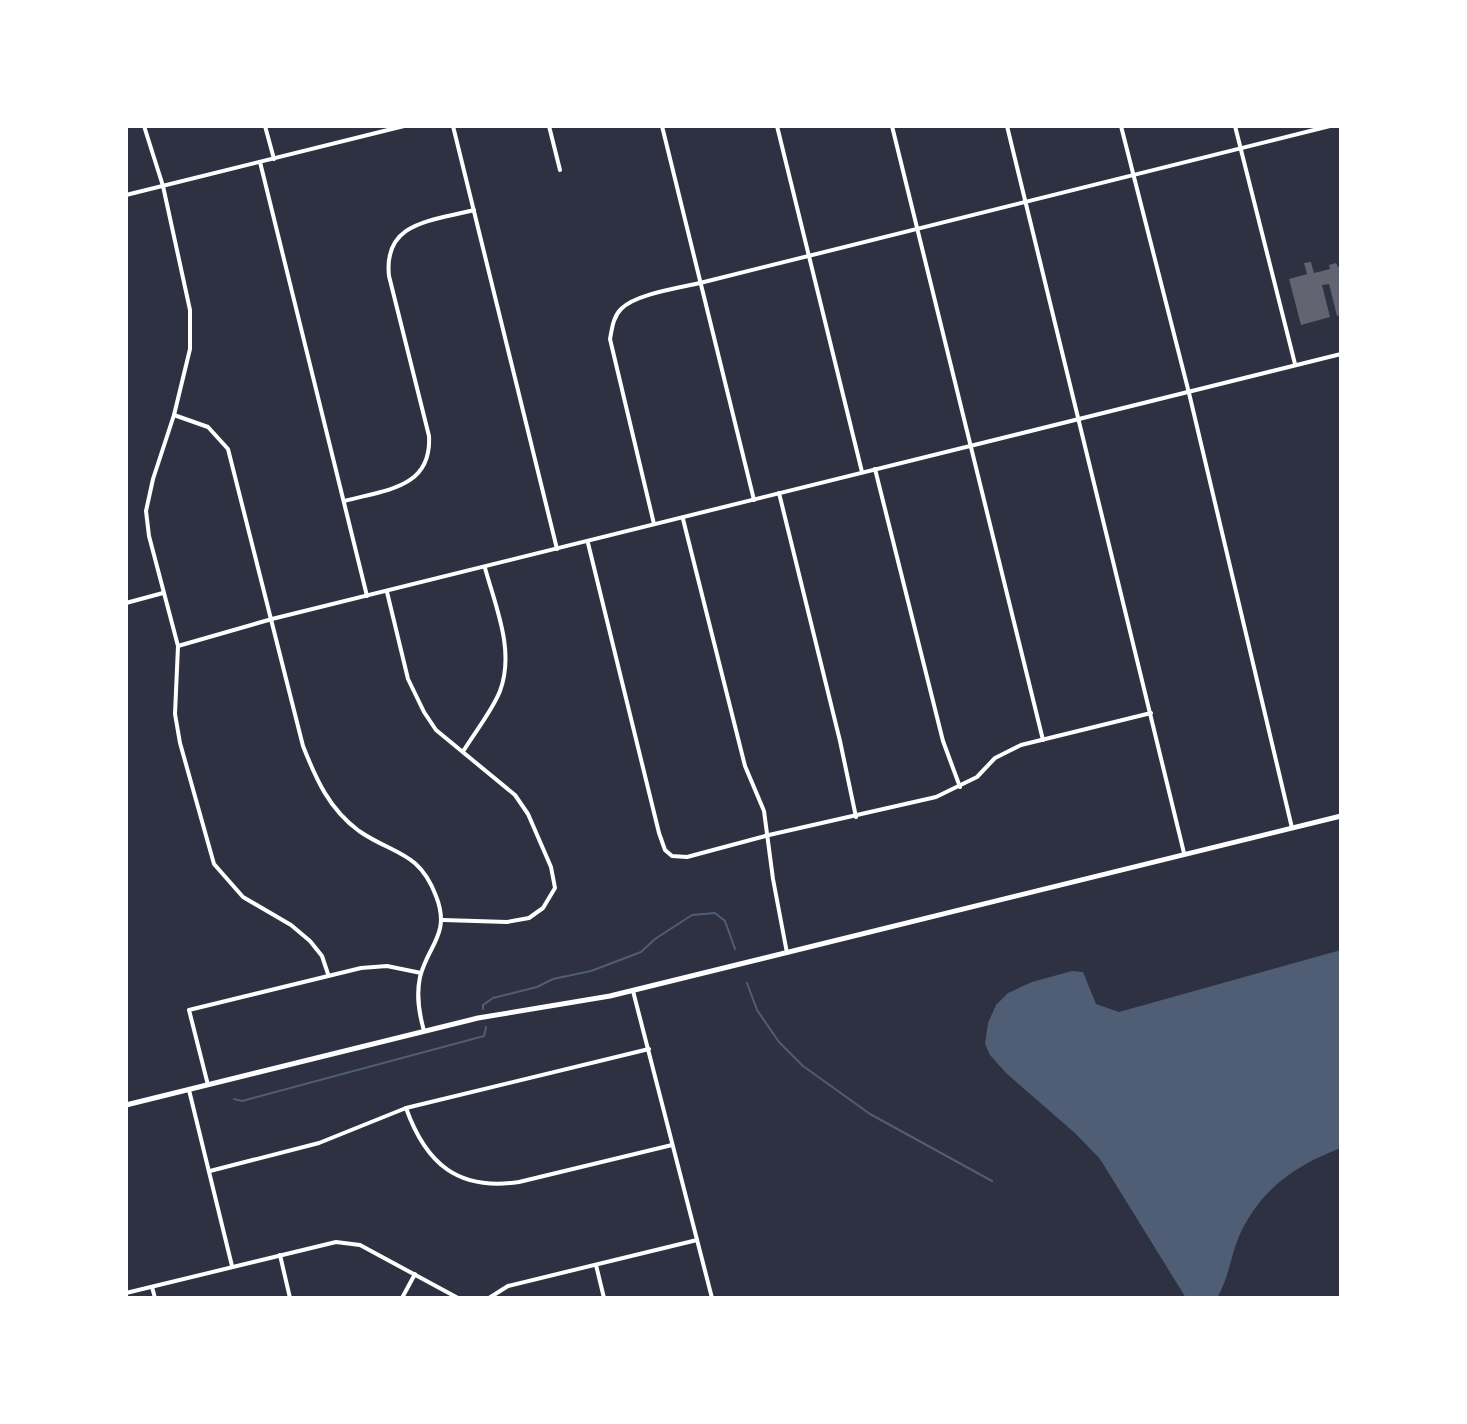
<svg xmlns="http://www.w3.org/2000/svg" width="1467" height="1424" viewBox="0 0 1467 1424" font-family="'Space Grotesk',sans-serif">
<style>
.water{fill:#4f5d75}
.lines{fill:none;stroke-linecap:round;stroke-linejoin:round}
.stream{stroke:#4f5d75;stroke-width:2}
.building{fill:#626471}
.minor{stroke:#fff;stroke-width:4}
.tertiary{stroke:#fff;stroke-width:4}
.secondary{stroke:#fff;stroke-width:5}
</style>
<rect width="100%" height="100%" fill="#2d3142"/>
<path class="water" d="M 1341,950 L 1341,1148 C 1296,1165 1262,1188 1240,1234 C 1231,1254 1229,1278 1217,1298 L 1186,1298 L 1100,1159 L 1076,1134 L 1006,1073 L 990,1055 L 985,1044 L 988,1023 L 996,1005 L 1008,993 L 1032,982 L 1072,971 L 1083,972 L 1096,1004 L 1119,1012 Z"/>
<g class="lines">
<g class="stream">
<path d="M 747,983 L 757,1010 L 779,1042 L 803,1066 L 870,1114 L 992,1181"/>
<path d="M 483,1009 L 483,1005 L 493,998 L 537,987 L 553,979 L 591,971 L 641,952 L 655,939 L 692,915 L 715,913 L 725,921 L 735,949"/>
<path d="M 234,1099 L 242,1101 L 484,1036 L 486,1027"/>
</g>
</g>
<path class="building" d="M 1311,262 L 1314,273 L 1330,269 L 1329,265 L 1336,263 L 1338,267 L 1341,266 L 1341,315 L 1337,316 L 1329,284 L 1322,285 L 1330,317 L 1301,325 L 1289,279 L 1307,274 L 1304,263 Z"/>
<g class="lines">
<g class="minor">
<path d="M 144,126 L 163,186 L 190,310 L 190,349 L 174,415 L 153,479 L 146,511 L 149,536 L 178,646 L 175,714 L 180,743 L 214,864 L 243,897 L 291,925 L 310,941 L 322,956 L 328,974"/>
<path d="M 265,126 L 274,159"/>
<path d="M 453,126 L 557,549"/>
<path d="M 549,126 L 560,170"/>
<path d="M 662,126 L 754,500"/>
<path d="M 777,126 L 862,472"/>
<path d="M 892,126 L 1043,740"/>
<path d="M 1007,126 L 1184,853"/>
<path d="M 1121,126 L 1189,393 L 1292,828"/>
<path d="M 1235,126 L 1295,364"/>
<path d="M 260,162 L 367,596"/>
<path d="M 174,415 L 208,427 L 228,449 L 303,746 C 316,779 329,809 359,831 C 394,855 419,851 436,896 C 451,934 428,945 420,977 C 416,996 419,1013 424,1031"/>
<path d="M 875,469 L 943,741 L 960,787"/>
<path d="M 779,493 L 840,741 L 856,817"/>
<path d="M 344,501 C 384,490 432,489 429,436 L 389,276 C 383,221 433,221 474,210"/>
<path d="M 683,519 L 745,766 L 764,811 L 773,879 L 787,953"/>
<path d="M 654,524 L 610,339 C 612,329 613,317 621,309 C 636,294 679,288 700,283 L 1330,126"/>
<path d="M 588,543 L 659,833 L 665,850 L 672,856 L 687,857 L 769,835 L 936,797 L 977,777 L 995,758 L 1021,745 L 1151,713"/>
<path d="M 387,592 L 408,679 L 424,712 L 436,730 L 515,795 L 528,814 L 551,867 L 555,888 L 543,908 L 529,918 L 507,922 L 443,920"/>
<path d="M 126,603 L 163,593"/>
<path d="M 178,646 L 272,619 L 1341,354"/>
<path d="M 464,750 C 475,732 492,711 500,691 C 515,651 496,608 485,568"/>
<path d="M 633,991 L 712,1298"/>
<path d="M 208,1085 L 189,1010 L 361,968 L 387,966 L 421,973"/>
<path d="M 189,1090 L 232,1266"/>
<path d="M 406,1108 C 426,1164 458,1191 519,1182 L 672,1145"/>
<path d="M 210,1171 L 319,1143 L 406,1108 L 649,1049"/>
<path d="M 280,1255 L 290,1298"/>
<path d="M 596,1265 L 604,1298"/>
<path d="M 152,1287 L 155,1298"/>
<path d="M 126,1293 L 336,1242 L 360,1245 L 458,1298"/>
<path d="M 402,1298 L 415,1274"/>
<path d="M 489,1298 L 508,1286 L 697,1240"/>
</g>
<path class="tertiary" d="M 126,195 L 404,126"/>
<path class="secondary" d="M 126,1105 L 478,1018 L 610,996 L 1341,816"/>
</g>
<rect width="1467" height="1424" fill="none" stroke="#ffffff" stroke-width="256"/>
</svg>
